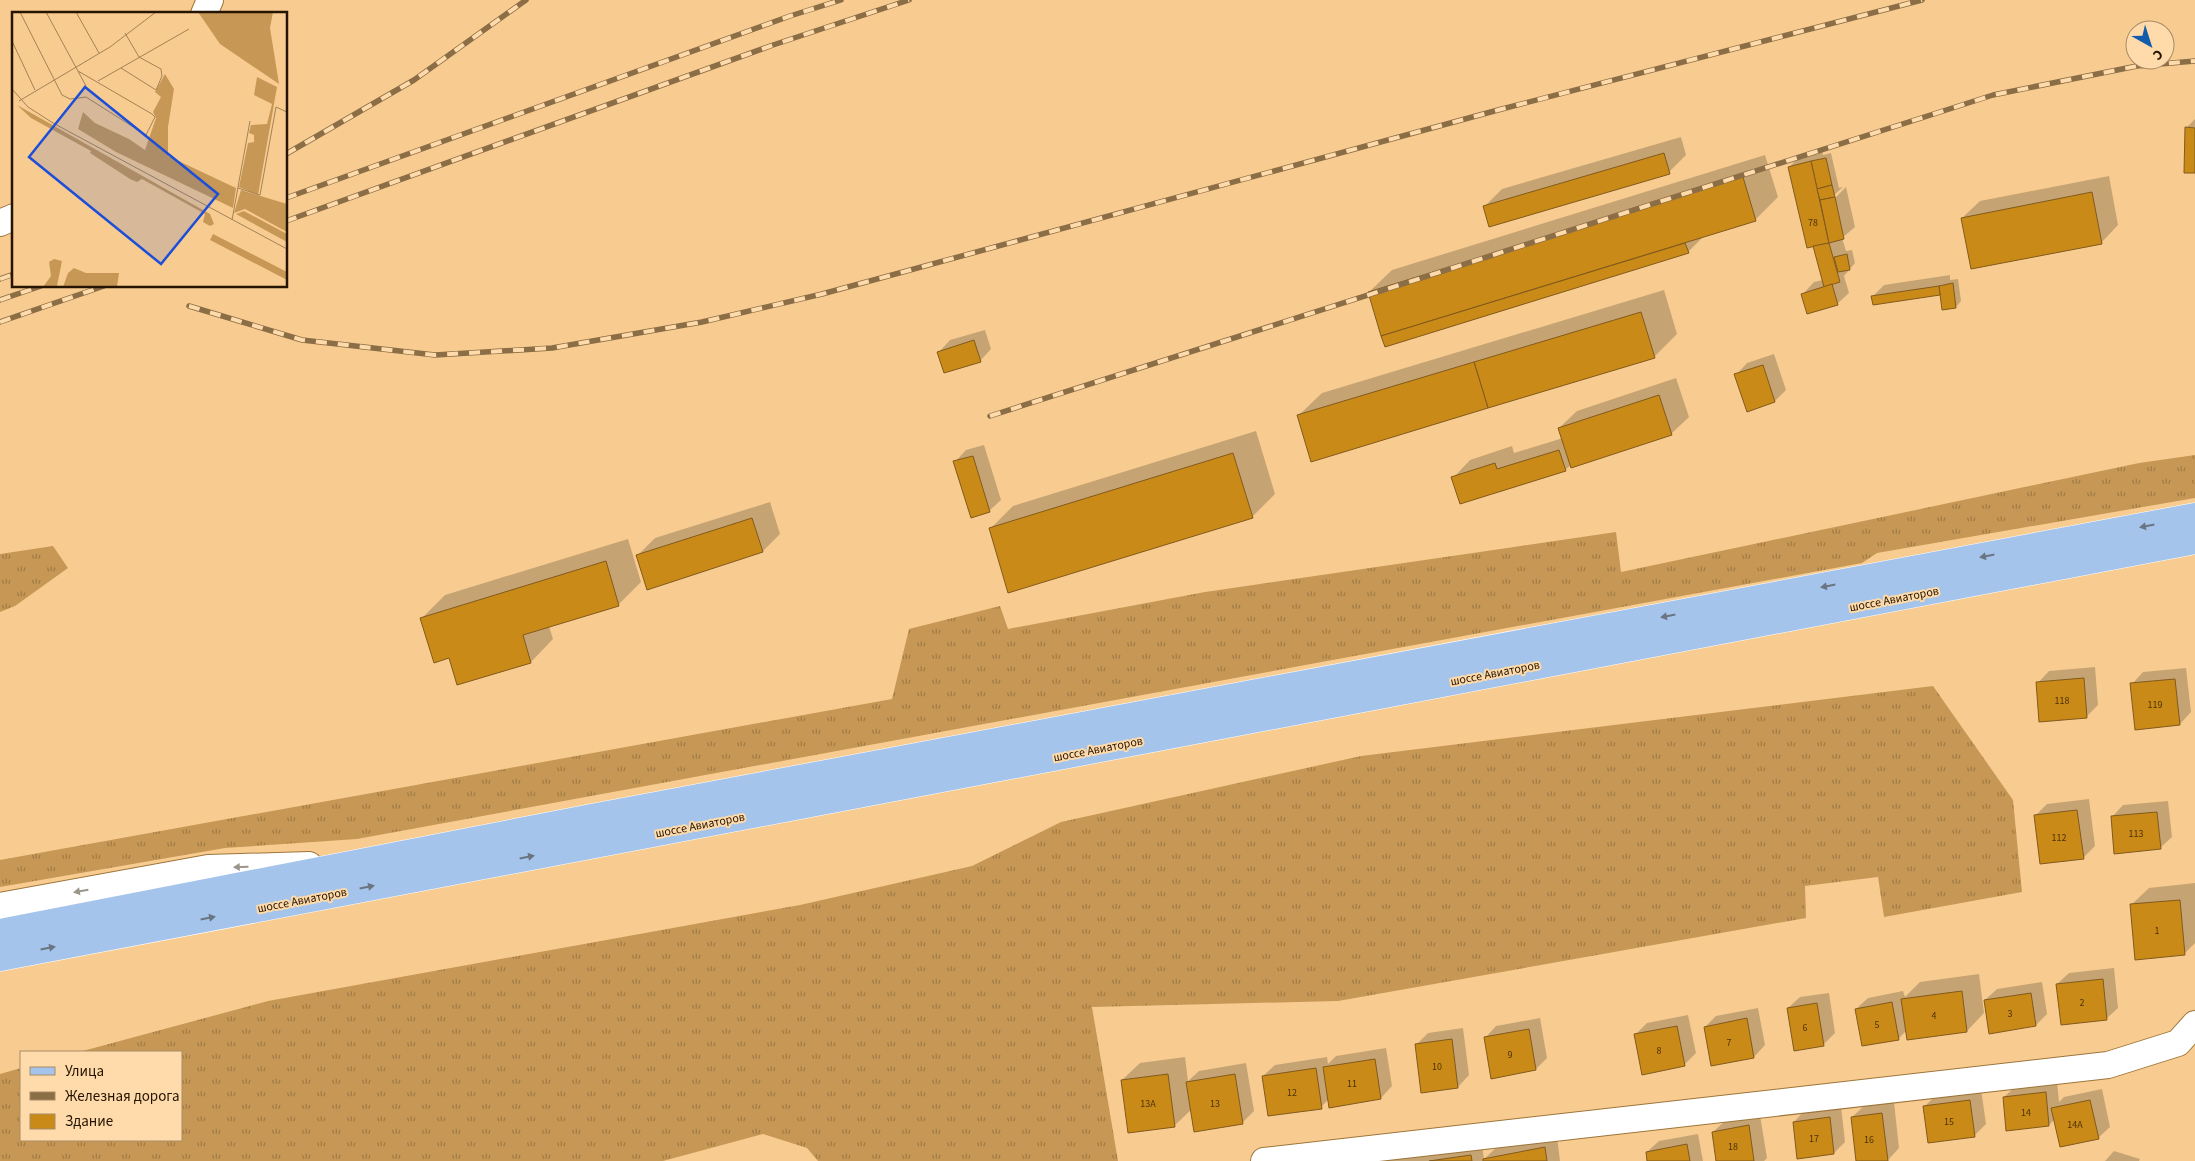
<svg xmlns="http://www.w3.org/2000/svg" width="2195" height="1161" viewBox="0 0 2195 1161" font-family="'Source Sans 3',sans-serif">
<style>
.grass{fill:url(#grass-tufts)}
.shadow{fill:#0003}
.building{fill:#ca8a18;stroke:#815a1c}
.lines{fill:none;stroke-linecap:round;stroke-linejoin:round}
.minor-casing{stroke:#9d753a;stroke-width:28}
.major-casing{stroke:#fff;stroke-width:29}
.minor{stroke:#fff;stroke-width:26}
.major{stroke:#a4c4eb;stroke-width:28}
.rail-casing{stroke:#8b6d46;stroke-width:5.5}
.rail{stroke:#ffdbab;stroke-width:4;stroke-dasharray:11;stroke-linecap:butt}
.oneway{fill:#6a7581}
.oneway2{fill:#9c958c}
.labels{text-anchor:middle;stroke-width:4;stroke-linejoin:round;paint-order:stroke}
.number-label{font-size:10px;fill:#4e3206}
.street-label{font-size:12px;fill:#241400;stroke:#ffdbab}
.inset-road{fill:none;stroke:#a38256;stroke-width:1}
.view{fill:#1d4ed8;fill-opacity:0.15;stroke:#1d4ed8;stroke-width:2.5}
.inset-edge{fill:none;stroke:#241400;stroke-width:2.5}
</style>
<defs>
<pattern id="grass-tufts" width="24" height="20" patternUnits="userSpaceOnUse" patternTransform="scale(1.25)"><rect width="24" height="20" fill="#c79855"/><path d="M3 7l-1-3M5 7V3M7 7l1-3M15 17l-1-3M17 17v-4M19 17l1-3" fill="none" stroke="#a17b44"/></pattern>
</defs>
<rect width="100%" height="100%" fill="#f8cc90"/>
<g class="grass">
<path d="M 2195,455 L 2195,498 L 1877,553 L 1862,563 L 357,839 L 225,848 L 0,887 L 0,860 L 892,699 L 909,629 L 1000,606 L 1008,629 L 1205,592 L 1616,532 L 1621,572 L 2139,463 Z"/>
<path d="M 53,546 L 68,568 L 15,606 L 0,612 L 0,554 Z"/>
<path d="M 1933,686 L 2013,800 L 2022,892 L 1884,917 L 1878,877 L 1805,886 L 1806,918 L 1338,1001 L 1092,1007 L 1118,1161 L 818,1161 L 807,1148 L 763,1134 L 663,1161 L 0,1161 L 0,1074 L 21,1068 L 21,1140 L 181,1140 L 181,1052 L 79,1052 L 268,1001 L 800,905 L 972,866 L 1061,822 L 1361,756 Z"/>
</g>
<g class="shadow">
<path d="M 2195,119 L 2195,172 L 2186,128 Z"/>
<path d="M 1681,137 L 1686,155 L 1669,172 L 1484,207 L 1502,189 Z"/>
<path d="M 1822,150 L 1823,155 L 1831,153 L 1839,188 L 1843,187 L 1833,196 L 1833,200 L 1846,187 L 1855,227 L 1842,238 L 1846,251 L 1852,250 L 1855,263 L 1844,276 L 1849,293 L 1837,304 L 1803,294 L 1814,282 L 1823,280 L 1789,167 L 1800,156 Z"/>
<path d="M 1765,155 L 1778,197 L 1755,220 L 1705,235 L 1688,252 L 1385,345 L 1369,292 L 1392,270 Z"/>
<path d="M 2109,176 L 2118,225 L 2101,243 L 1962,218 L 1980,201 Z"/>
<path d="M 1950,275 L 1950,280 L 1958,279 L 1961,301 L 1956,307 L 1943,309 L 1941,294 L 1874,304 L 1873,296 L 1884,285 Z"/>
<path d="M 1664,290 L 1677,334 L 1654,357 L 1299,415 L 1322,393 Z"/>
<path d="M 985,330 L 991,349 L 980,361 L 939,352 L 950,340 Z"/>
<path d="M 1774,354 L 1786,390 L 1775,401 L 1736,375 L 1747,363 Z"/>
<path d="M 1676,378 L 1689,417 L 1671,434 L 1571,465 L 1565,470 L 1453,478 L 1470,460 L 1512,446 L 1514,453 L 1563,438 L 1559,428 L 1577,411 Z"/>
<path d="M 1256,431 L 1275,494 L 1252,517 L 990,529 L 1013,506 Z"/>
<path d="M 984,445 L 1001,500 L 989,511 L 955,462 L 966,450 Z"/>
<path d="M 770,502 L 780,534 L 763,551 L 648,588 L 638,555 L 655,538 Z"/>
<path d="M 628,539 L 641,582 L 618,605 L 549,626 L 553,639 L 531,662 L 422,618 L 445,595 Z"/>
<path d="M 2095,667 L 2098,705 L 2087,716 L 2038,683 L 2049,671 Z"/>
<path d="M 2186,668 L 2191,712 L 2180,724 L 2132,684 L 2143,672 Z"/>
<path d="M 2089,799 L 2095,846 L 2083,858 L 2035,816 L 2047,804 Z"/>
<path d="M 2168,801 L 2172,837 L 2160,848 L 2112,817 L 2123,805 Z"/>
<path d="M 2195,883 L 2195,943 L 2184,954 L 2131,905 L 2149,888 Z"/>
<path d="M 2114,968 L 2118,1008 L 2106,1019 L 2057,984 L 2069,973 Z"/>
<path d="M 1979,974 L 1984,1013 L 1967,1031 L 1907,1030 L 1898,1039 L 1856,1009 L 1868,998 L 1903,991 L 1905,997 L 1920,982 Z"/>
<path d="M 2042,982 L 2047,1014 L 2036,1025 L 1985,1000 L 1997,989 Z"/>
<path d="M 1829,993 L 1835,1033 L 1823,1045 L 1788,1008 L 1800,997 Z"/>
<path d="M 1758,1008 L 1765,1045 L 1754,1057 L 1712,1065 L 1705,1027 L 1716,1016 Z"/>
<path d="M 1688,1015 L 1696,1053 L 1684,1065 L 1635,1035 L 1647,1023 Z"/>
<path d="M 1540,1018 L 1547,1058 L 1536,1069 L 1485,1038 L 1496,1026 Z"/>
<path d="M 1463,1028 L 1469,1075 L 1458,1087 L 1417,1044 L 1428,1033 Z"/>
<path d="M 1386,1048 L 1392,1086 L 1381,1098 L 1329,1099 L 1321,1107 L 1263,1076 L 1275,1065 L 1327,1057 L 1328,1064 L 1336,1056 Z"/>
<path d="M 1185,1057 L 1188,1081 L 1199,1071 L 1246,1063 L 1254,1111 L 1242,1123 L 1192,1109 L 1174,1126 L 1122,1080 L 1140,1063 Z"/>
<path d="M 2057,1081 L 2059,1102 L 2064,1097 L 2102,1089 L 2110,1127 L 2098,1138 L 2055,1119 L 2049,1125 L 2004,1097 L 2016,1086 Z"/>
<path d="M 1981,1089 L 1986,1124 L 1975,1135 L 1925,1106 L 1936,1095 Z"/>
<path d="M 1894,1102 L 1899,1148 L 1888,1160 L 1857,1161 L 1852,1117 L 1864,1106 Z"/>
<path d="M 1841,1106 L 1845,1142 L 1834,1153 L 1794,1122 L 1805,1110 Z"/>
<path d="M 1760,1115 L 1767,1158 L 1764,1161 L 1718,1161 L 1713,1132 L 1725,1121 Z"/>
<path d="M 1698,1134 L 1703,1161 L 1649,1161 L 1647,1152 L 1659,1141 Z"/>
<path d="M 1557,1137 L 1560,1161 L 1369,1161 L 1482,1145 L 1484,1159 L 1496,1148 Z"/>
<path d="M 2114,1151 L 2140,1159 L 2139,1161 L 2105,1161 Z"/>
</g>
<g class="building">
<path d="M 2185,127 L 2195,128 L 2195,173 L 2184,173 Z"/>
<path d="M 1664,153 L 1670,174 L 1489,227 L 1483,206 Z"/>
<path d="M 1826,158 L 1832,185 L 1817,189 L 1811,161 Z"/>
<path d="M 1811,161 L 1829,243 L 1807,248 L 1788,167 Z"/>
<path d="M 1743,177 L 1756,221 L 1381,336 L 1368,292 Z"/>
<path d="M 1832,185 L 1835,197 L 1820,200 L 1817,189 Z"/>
<path d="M 2092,192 L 2102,244 L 1971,269 L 1961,218 Z"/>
<path d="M 1835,197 L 1844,239 L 1829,243 L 1820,200 Z"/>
<path d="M 1685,243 L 1689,253 L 1385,347 L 1381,336 Z"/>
<path d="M 1829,243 L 1840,282 L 1824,287 L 1813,246 Z"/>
<path d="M 1847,254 L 1850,270 L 1838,272 L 1834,257 Z"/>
<path d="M 1953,283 L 1956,308 L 1942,310 L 1939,286 Z"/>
<path d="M 1832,284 L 1838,305 L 1807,314 L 1801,294 Z"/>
<path d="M 1939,286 L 1940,295 L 1873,305 L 1871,296 Z"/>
<path d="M 1641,312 L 1655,358 L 1488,408 L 1474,362 Z"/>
<path d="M 974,340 L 981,362 L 944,373 L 937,352 Z"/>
<path d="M 1474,362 L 1488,408 L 1311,462 L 1297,415 Z"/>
<path d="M 1763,365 L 1775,402 L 1747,412 L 1734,374 Z"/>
<path d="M 1659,395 L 1672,435 L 1571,468 L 1558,428 Z"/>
<path d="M 1559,450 L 1566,471 L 1460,504 L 1451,477 L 1495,463 L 1497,469 Z"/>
<path d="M 1233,453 L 1253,518 L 1008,593 L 989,528 Z"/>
<path d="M 973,456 L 990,512 L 971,518 L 953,461 Z"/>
<path d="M 752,518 L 763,552 L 647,590 L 636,555 Z"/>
<path d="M 606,561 L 619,606 L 523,635 L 531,663 L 457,685 L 449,658 L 434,663 L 420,618 Z"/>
<path d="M 2084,678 L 2087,718 L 2039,722 L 2036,682 Z"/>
<path d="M 2175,679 L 2180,725 L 2135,730 L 2130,683 Z"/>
<path d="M 2077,810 L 2084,859 L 2040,864 L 2034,815 Z"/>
<path d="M 2157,812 L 2161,849 L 2114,854 L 2111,816 Z"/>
<path d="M 2180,900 L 2185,955 L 2135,960 L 2130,904 Z"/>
<path d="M 2103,979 L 2107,1020 L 2061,1025 L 2056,984 Z"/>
<path d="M 1962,991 L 1967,1032 L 1907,1040 L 1901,999 Z"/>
<path d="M 2031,993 L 2036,1026 L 1989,1034 L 1984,1000 Z"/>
<path d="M 1892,1002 L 1899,1040 L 1862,1046 L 1855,1009 Z"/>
<path d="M 1817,1003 L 1824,1046 L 1794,1051 L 1787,1008 Z"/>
<path d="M 1747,1018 L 1754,1058 L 1711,1066 L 1704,1027 Z"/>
<path d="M 1677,1026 L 1685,1066 L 1642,1075 L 1634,1034 Z"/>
<path d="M 1529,1029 L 1536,1070 L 1491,1079 L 1484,1037 Z"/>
<path d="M 1452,1039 L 1458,1088 L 1421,1093 L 1415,1044 Z"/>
<path d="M 1375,1059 L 1381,1099 L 1329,1108 L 1323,1067 Z"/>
<path d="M 1316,1068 L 1322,1109 L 1268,1116 L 1262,1076 Z"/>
<path d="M 1168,1074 L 1175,1127 L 1128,1133 L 1121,1080 Z"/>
<path d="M 1235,1074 L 1243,1124 L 1194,1132 L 1186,1082 Z"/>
<path d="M 2046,1092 L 2049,1126 L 2006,1131 L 2003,1097 Z"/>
<path d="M 1970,1100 L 1975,1137 L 1928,1143 L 1923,1106 Z"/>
<path d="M 2090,1100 L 2099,1139 L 2060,1147 L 2051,1108 Z"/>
<path d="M 1882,1113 L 1888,1161 L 1856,1161 L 1851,1117 Z"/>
<path d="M 1830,1117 L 1834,1154 L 1797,1159 L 1793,1122 Z"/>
<path d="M 1749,1125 L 1754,1161 L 1716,1161 L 1712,1132 Z"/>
<path d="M 1687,1144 L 1690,1161 L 1647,1161 L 1646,1152 Z"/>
<path d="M 1545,1147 L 1547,1161 L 1483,1161 L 1483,1159 Z"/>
<path d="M 1471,1155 L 1472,1161 L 1429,1161 Z"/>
</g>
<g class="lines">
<g class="minor-casing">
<g id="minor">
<path d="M 204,14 L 210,0"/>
<path d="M 0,223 L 14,217"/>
<path d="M 0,906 L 208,868 L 309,865"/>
<path d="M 1264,1161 L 2108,1065 L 2178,1043 L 2195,1024"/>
</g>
</g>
<g class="major-casing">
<g id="major">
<path d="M 0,933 L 592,818 L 2195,517"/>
<path d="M 0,957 L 2195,540"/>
</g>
</g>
<use href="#minor" class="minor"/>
<use href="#major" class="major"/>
<g class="rail-casing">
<g id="rail">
<path d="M 286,154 L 414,80 L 526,0"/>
<path d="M 286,198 L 790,16 L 841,0"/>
<path d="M 286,221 L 773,45 L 909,0"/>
<path d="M 0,279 L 14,274"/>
<path d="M 0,300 L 41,286"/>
<path d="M 189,306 L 302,340 L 435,355 L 552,348 L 702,322 L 822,294 L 1498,110 L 1922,0"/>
<path d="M 0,322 L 104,286"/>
<path d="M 990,416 L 1993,95 L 2137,66 L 2195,61"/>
</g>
</g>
<use href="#rail" class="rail"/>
</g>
<defs><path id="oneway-solid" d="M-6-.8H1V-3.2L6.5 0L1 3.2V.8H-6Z" transform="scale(1.25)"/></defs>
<g class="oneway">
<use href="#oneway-solid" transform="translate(2147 526) rotate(169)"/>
<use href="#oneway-solid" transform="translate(1987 556) rotate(169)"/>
<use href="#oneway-solid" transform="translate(1828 586) rotate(169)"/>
<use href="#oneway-solid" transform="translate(1668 616) rotate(169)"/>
<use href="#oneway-solid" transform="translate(527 857) rotate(-11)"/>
<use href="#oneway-solid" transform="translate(367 887) rotate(-11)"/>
<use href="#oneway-solid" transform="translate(208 918) rotate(-11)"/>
<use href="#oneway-solid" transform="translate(48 948) rotate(-11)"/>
</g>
<g class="oneway2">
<use href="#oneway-solid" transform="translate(241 867) rotate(178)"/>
<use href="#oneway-solid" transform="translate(81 891) rotate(170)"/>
</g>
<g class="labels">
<g class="number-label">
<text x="1813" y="226">78</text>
<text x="2062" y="704">118</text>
<text x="2155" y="708">119</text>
<text x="2136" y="837">113</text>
<text x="2059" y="841">112</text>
<text x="2157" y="934">1</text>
<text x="2082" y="1006">2</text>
<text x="2010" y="1017">3</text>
<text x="1934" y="1019">4</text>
<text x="1877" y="1028">5</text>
<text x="1805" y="1031">6</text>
<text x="1729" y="1046">7</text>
<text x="1659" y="1054">8</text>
<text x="1510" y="1058">9</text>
<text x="1437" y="1070">10</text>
<text x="1352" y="1087">11</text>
<text x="1292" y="1096">12</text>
<text x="1148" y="1107">13А</text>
<text x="1215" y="1107">13</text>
<text x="2026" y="1116">14</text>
<text x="1949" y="1125">15</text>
<text x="2075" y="1128">14А</text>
<text x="1814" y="1142">17</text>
<text x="1869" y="1143">16</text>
<text x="1733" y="1150">18</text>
</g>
<g class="street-label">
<text transform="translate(1894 599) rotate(-11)" y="4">шоссе Авиаторов</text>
<text transform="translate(1495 673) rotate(-11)" y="4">шоссе Авиаторов</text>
<text transform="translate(1098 749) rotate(-11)" y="4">шоссе Авиаторов</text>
<text transform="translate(700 825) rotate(-11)" y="4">шоссе Авиаторов</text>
<text transform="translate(302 900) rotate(-11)" y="4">шоссе Авиаторов</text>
</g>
</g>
<g transform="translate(12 12)">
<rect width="275" height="275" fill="#f8cc90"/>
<path d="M 153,62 L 162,77 L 156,115 L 156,144 L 224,176 L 221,196 L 104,140 L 66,117 L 71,100 L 83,111 L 117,127 L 133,138 L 144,106 L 141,100 L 149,85 L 143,80 ZM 245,65 L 265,75 L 246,183 L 227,175 L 236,131 L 242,130 L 242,123 L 237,121 L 239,113 L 255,112 L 260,92 L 242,83 ZM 5,93 L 198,202 L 202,212 L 198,214 L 191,210 L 193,202 L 130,167 L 125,170 L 118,167 L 78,141 L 79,139 L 19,106 ZM 229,178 L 275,192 L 275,220 L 233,197 L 222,201 ZM 232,199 L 275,222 L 275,230 L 224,202 ZM 201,222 L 275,260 L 275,268 L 198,228 ZM 42,247 L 50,249 L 45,274 L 31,275 L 39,264 L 37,250 Z" fill="#c79855"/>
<path d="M 186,0 L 261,0 L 258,16 L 267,72 L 208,32 Z" fill="#c79855"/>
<path d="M 62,256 L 74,261 L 107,261 L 105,275 L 51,275 L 56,261 Z" fill="#c79855"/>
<path class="inset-road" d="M 8,0 L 50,83 L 58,87 L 74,85 L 134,123 L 143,105 L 140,102 L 66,59M 34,0 L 74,74M 64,0 L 87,41M 0,29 L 23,78M 109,56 L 144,78 L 150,64 L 149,57 L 127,45 L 113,21M 86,69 L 177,17M 0,77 L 16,95 L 41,111 L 275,237M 7,89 L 98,35 L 144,0M 226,176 L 248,183 L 264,95 L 275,100M 220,208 L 238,109"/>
<path class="view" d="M 73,75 L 206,182 L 149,252 L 17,145 Z"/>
<rect width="275" height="275" class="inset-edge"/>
</g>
<rect x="20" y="1051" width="162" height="90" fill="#ffdbab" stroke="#a78b67"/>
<rect x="30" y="1067" width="25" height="8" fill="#a4c4eb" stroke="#a78b67"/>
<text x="65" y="1076" font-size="15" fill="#241400">Улица</text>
<rect x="30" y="1092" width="25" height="8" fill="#8b6d46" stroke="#a78b67"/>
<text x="65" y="1101" font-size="15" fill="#241400">Железная дорога</text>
<rect x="30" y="1114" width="25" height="15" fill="#ca8a18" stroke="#a78b67"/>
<text x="65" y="1126" font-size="15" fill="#241400">Здание</text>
<g transform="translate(2150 45) rotate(141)"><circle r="24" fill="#ffdbab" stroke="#a78b67"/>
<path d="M0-4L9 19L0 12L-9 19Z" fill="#125cab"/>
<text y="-8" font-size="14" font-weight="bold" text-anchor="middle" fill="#241400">С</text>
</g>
</svg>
